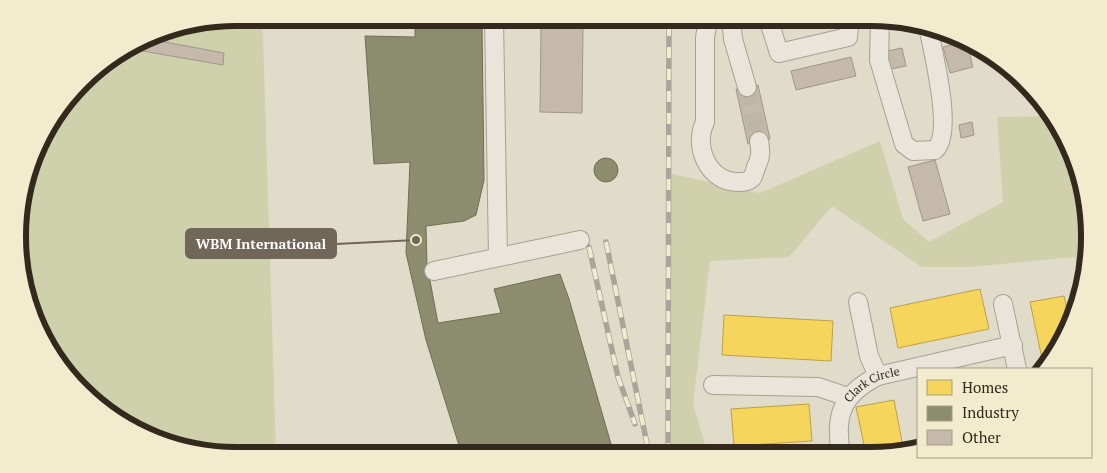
<svg xmlns="http://www.w3.org/2000/svg" width="1107" height="473" viewBox="0 0 1107 473" font-family="'PT Serif',serif">
<style>
.green{fill:#ced1ac}
.homes{fill:#f6d55c;stroke:#bca149}
.industry{fill:#8c8c6e;stroke:#716e55}
.building{fill:#c4b9aa;stroke:#a09789}
.lines{fill:none;stroke-linecap:round;stroke-linejoin:round}
.minor-tunnel{stroke:#beb7a6;stroke-width:18;stroke-dasharray:18 9;stroke-linecap:butt}
.minor-casing{stroke:#a5a093;stroke-width:20}
.minor{stroke:#e9e5da;stroke-width:18}
.rail-casing{stroke:#a8a59b;stroke-width:5.5}
.rail{stroke:#f3ebce;stroke-width:4;stroke-dasharray:11;stroke-linecap:butt}
.labels{text-anchor:middle;stroke-width:5;stroke-linejoin:round;paint-order:stroke}
.street-label{font-size:12px;fill:#33291c;stroke:#f3ebce}
.rim{fill:none;stroke:#33291c;stroke-width:6}
.leader{fill:none;stroke:#706759;stroke-width:2}
.callout-dot{fill:#706759;stroke:#f3ebce;stroke-width:2}
.callout{fill:#706759;stroke:#706759;stroke-width:2}
.callout-label{font-size:14px;text-anchor:middle;font-weight:bold;fill:#fff}
</style>
<rect width="100%" height="100%" fill="#e1dbc9"/>
<g class="green">
<path d="M 237,18 L 261,18 L 263,38 L 276,455 L 237,455 L 166,444 L 92,401 L 47,346 L 19,265 L 22,194 L 47,127 L 92,72 L 166,29 Z"/>
<path d="M 1048,116 L 1067,140 L 1089,222 L 1081,282 L 1075,257 L 969,267 L 922,267 L 832,206 L 789,257 L 710,261 L 693,404 L 708,454 L 666,454 L 667,173 L 760,193 L 880,141 L 903,219 L 929,242 L 1003,202 L 997,117 Z"/>
</g>
<g class="homes">
<path d="M 980,289 L 989,329 L 898,348 L 890,308 Z"/>
<path d="M 1064,296 L 1070,323 L 1052,358 L 1044,368 L 1030,302 Z"/>
<path d="M 724,315 L 833,321 L 831,361 L 722,355 Z"/>
<path d="M 894,400 L 904,452 L 866,454 L 856,407 Z"/>
<path d="M 809,404 L 812,441 L 734,446 L 731,409 Z"/>
</g>
<g class="industry">
<path d="M 415,22 L 482,25 L 484,180 L 476,215 L 464,221 L 426,226 L 427,265 L 438,323 L 501,313 L 494,289 L 560,274 L 569,299 L 611,444 L 569,455 L 534,455 L 532,445 L 496,455 L 462,455 L 426,340 L 406,253 L 410,162 L 374,164 L 365,36 L 415,37 Z"/>
<circle cx="606" cy="170" r="12"/>
</g>
<g class="building">
<path d="M 541,27 L 583,27 L 582,113 L 540,112 Z"/>
<path d="M 149,39 L 224,53 L 223,65 L 131,49 Z"/>
<path d="M 963,42 L 967,44 L 973,67 L 950,73 L 943,47 Z"/>
<path d="M 902,48 L 906,66 L 886,70 L 882,52 Z"/>
<path d="M 851,57 L 856,76 L 796,90 L 791,71 Z"/>
<path d="M 758,85 L 770,139 L 748,144 L 736,89 Z"/>
<path d="M 972,122 L 974,135 L 961,138 L 959,125 Z"/>
<path d="M 935,160 L 950,214 L 923,221 L 908,167 Z"/>
</g>
<g class="lines">
<path class="minor-tunnel" d="M 747,87 L 759,141"/>
<g class="minor-casing">
<g id="minor">
<path d="M 494,18 L 498,257"/>
<path d="M 708,18 L 705,38 L 705,122 C 693,146 708,182 738,182 C 743,182 748,182 752,178 C 754,175 755,170 756,167 C 761,157 761,152 759,141"/>
<path d="M 731,18 L 733,39 L 747,87"/>
<path d="M 768,18 L 779,53 L 848,37 L 850,18"/>
<path d="M 880,19 L 879,60 L 904,144 L 913,151 L 935,150 C 954,133 933,52 928,27"/>
<path d="M 434,271 L 580,240"/>
<path d="M 858,302 L 869,356 L 878,376"/>
<path d="M 1003,304 L 1017,369"/>
<path d="M 713,385 L 818,387 L 848,397"/>
<path id="s1" d="M 841,454 C 834,415 842,394 878,376 L 1013,345"/>
</g>
</g>
<use href="#minor" class="minor"/>
<g class="rail-casing">
<g id="rail">
<path d="M 606,242 L 649,454"/>
<path d="M 589,247 L 618,377 L 635,424"/>
<path d="M 668,454 L 669,18"/>
</g>
</g>
<use href="#rail" class="rail"/>
</g>
<g class="labels">
<g class="street-label">
<text dy="4" stroke="none"><textPath href="#s1" startOffset="86">Clark Circle</textPath></text>
</g>
</g>
<path d="M0 0H1107V473H0ZM236 26H871A210 210 0 0 1 1081 236V237A210 210 0 0 1 871 447H236A210 210 0 0 1 26 237V236A210 210 0 0 1 236 26Z" fill="#f3ebce" fill-rule="evenodd"/>
<path class="rim" d="M236 26H871A210 210 0 0 1 1081 236V237A210 210 0 0 1 871 447H236A210 210 0 0 1 26 237V236A210 210 0 0 1 236 26Z"/>
<path class="leader" d="M416 240L336 244"/>
<circle class="callout-dot" cx="416" cy="240" r="5"/>
<rect class="callout" x="186" y="229" width="150" height="29" rx="5"/>
<g class="callout-label">
<text x="261" y="249">WBM International</text>
</g>
<rect x="917" y="368" width="175" height="90" fill="#f3ebce" stroke="#a69d87"/>
<rect x="927" y="380" width="25" height="15" fill="#f6d55c" stroke="#a69d87"/>
<text x="962" y="393" font-size="15" fill="#33291c">Homes</text>
<rect x="927" y="406" width="25" height="15" fill="#8c8c6e" stroke="#a69d87"/>
<text x="962" y="418" font-size="15" fill="#33291c">Industry</text>
<rect x="927" y="430" width="25" height="15" fill="#c4b9aa" stroke="#a69d87"/>
<text x="962" y="443" font-size="15" fill="#33291c">Other</text>
</svg>
